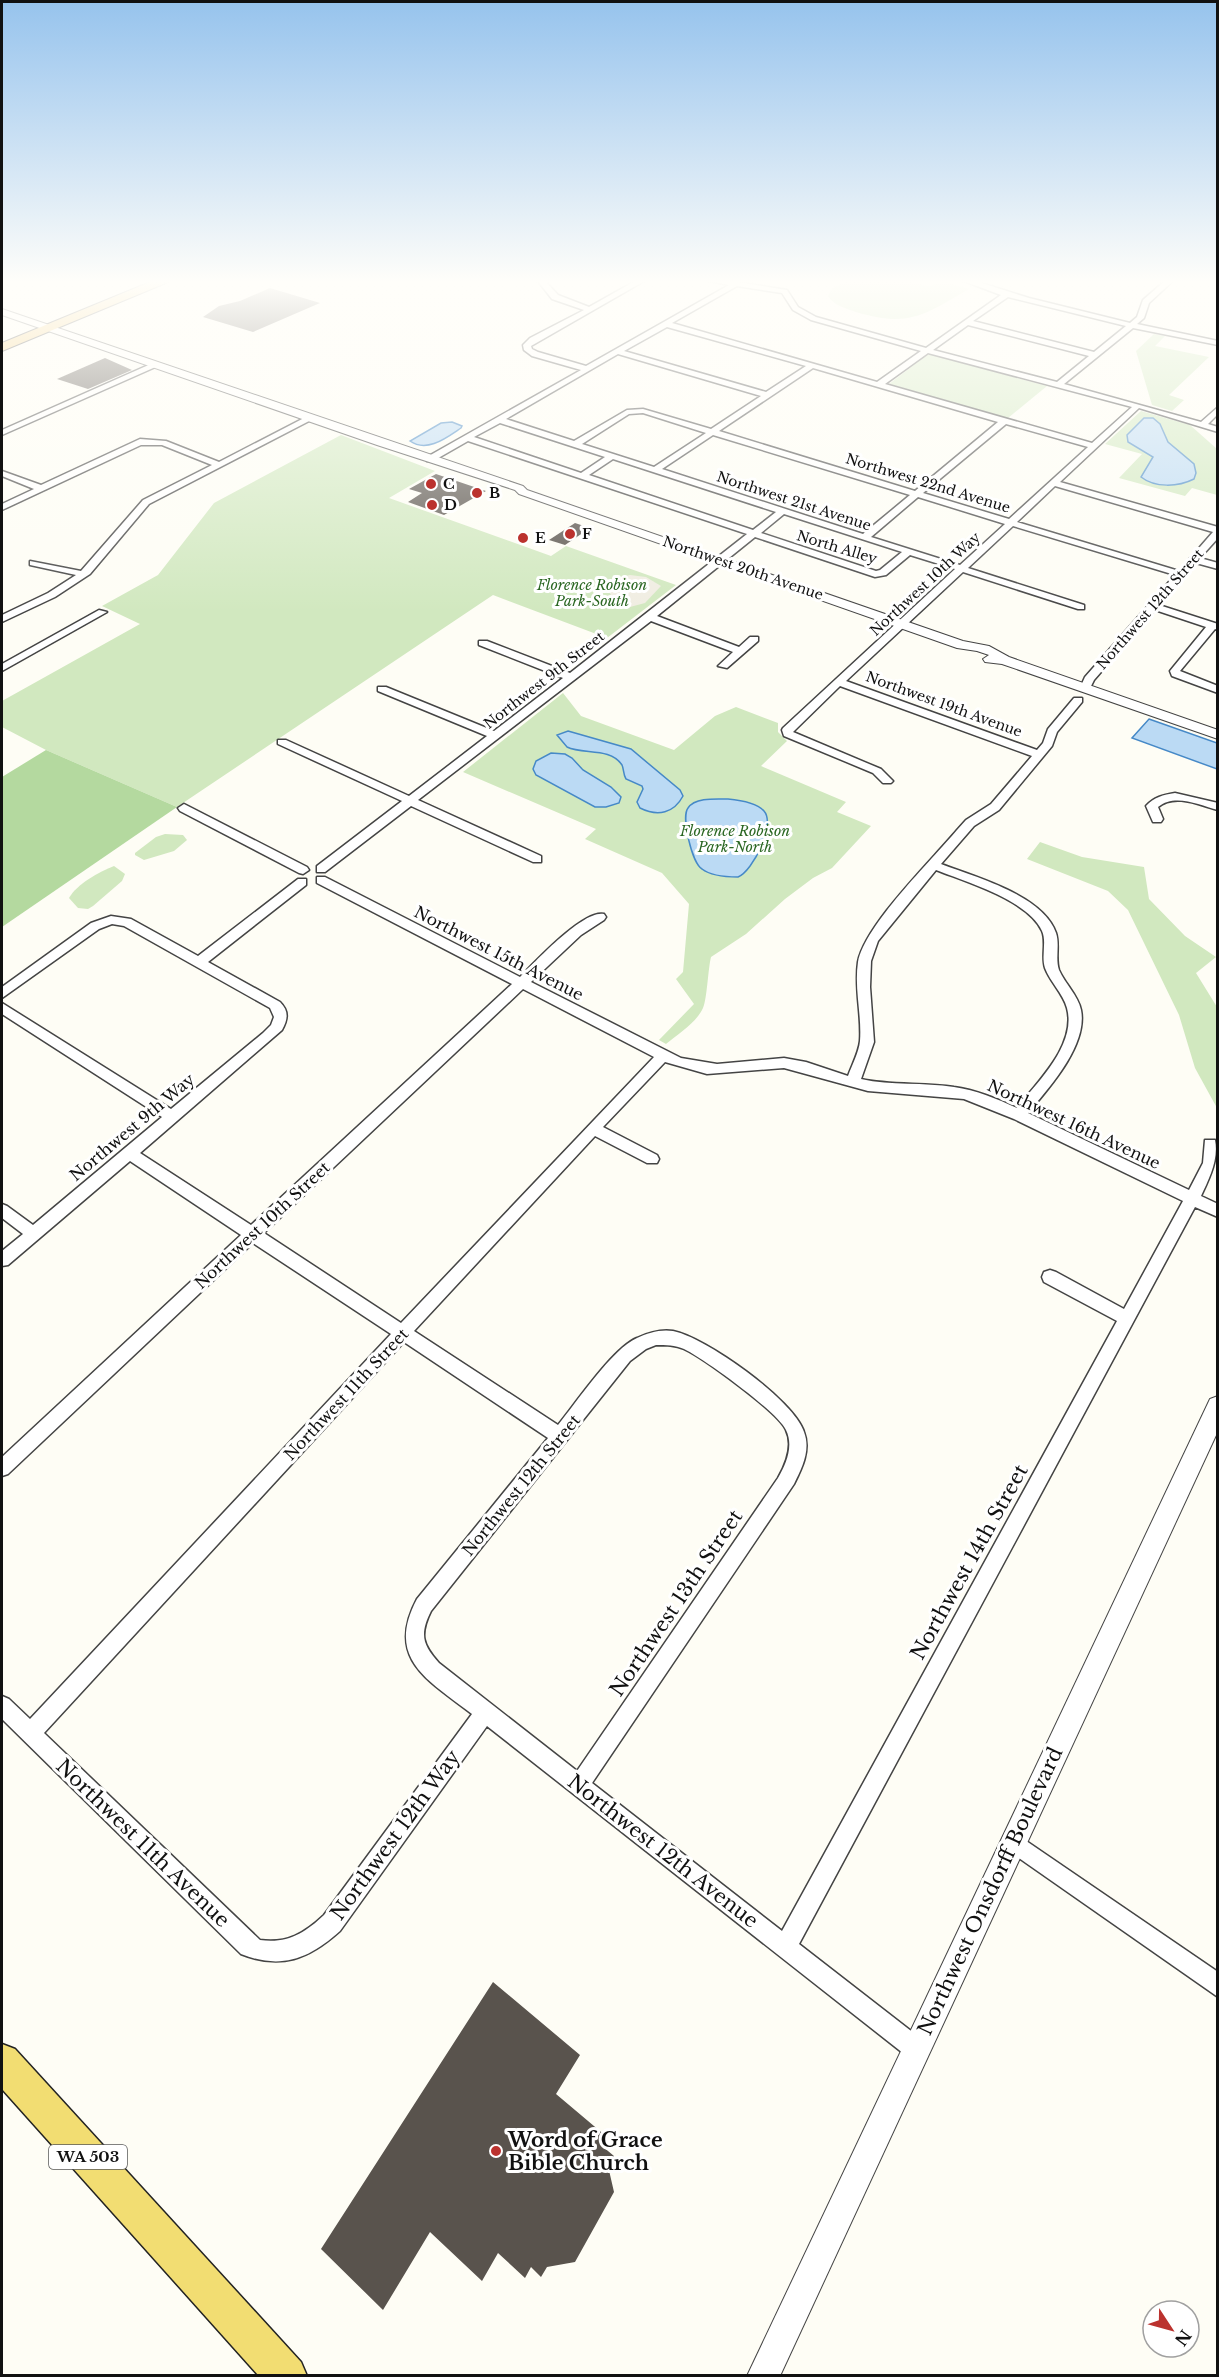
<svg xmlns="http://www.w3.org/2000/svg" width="1219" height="2377" viewBox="0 0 1219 2377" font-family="'Libre Baskerville',serif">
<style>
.green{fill:#d1e8bf}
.forest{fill:#b4d99f}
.plaza{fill:#f0ede2}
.water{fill:#bbdaf4;stroke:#4689c7;stroke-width:1.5}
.building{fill:#59534d}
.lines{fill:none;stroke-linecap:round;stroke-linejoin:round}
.minor-casing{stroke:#444;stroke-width:3}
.tertiary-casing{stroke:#444;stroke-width:2}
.primary-casing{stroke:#222;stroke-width:3}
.trunk-casing{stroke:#222;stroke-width:2}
.minor{fill:#fff;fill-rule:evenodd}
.tertiary{fill:#fff;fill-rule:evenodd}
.primary{fill:#f2dd72;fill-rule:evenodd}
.trunk{fill:#f0c66b;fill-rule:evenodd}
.poi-dot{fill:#bb322e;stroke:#fff;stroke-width:2}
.labels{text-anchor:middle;stroke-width:6;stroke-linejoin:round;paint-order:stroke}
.far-street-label{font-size:14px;fill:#111;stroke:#fff}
.far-poi-label{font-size:14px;font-weight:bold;fill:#111;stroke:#fff;text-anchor:start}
.far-park-label{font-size:14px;font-style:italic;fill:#2b6723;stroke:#fff}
.shield{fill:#fff;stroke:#585858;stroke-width:1.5}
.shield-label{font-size:15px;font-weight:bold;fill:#111}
.street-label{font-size:16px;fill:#111;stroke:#fff}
.near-street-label{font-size:20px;fill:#111;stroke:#fff}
.near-poi-label{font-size:20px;font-weight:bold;fill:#111;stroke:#fff;text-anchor:start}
</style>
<rect width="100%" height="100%" fill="#fefdf5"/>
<g class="green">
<path d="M 847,280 L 902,280 L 928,286 L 945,282 L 969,289 C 924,315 909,328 856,312 C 845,308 835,306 828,296 L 832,289 Z"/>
<path d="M 1154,334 L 1165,336 L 1155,346 L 1209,357 L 1169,395 L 1184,400 L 1172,411 L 1152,405 L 1136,351 Z"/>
<path d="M 927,355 L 932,355 L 1047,386 L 1008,418 L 889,384 Z"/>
<path d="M 1141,411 L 1190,425 L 1217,449 L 1217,495 L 1192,488 L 1185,496 L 1119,478 L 1142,454 L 1105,444 Z"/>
<path d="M 341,435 L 435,471 L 389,498 L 551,556 L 566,546 L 676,585 L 607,638 L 493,595 L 177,807 L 46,750 L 2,727 L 2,701 L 140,624 L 102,606 L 158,575 L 214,503 Z"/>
<path d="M 563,693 L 581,716 L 674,750 L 715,716 L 736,707 L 778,723 L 778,732 L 787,741 L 761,766 L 846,802 L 837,812 L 871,826 L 832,868 L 813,878 L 785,899 L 746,934 L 711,957 C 708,969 707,1000 703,1008 C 697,1022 678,1034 666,1044 L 659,1040 L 694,1004 L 676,979 L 683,972 L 689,904 L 662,873 L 585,839 L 596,829 L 463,772 Z"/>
<path d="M 165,834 L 183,835 L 187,840 L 174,851 L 144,860 L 135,855 L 135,853 L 156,837 Z"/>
<path d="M 1040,842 L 1082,857 L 1144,867 L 1149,899 L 1185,936 L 1216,957 L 1196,973 L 1217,1007 L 1217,1108 L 1195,1068 L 1179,1015 L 1128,910 L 1108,891 L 1027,859 Z"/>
<path d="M 114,866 L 125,874 L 122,881 L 93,906 L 88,909 L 78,908 L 69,898 C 77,884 99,872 114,866 Z"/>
</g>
<path class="forest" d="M 46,750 L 177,807 L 2,927 L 2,777 Z"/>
<path class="plaza" d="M 630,575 L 646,577 L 661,586 L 645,603 L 630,607 L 617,606 L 606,586 L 612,579 Z"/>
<g class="water">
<path d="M 1144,418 L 1153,418 L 1160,424 L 1168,442 L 1194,464 L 1196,473 L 1194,479 C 1178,487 1155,488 1141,477 L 1153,457 L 1128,442 L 1127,435 Z"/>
<path d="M 452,422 L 462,426 L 461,428 C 446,438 427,453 410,441 L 441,423 Z"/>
<path d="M 1149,719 L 1217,743 L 1217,769 L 1132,738 Z"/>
<path d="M 568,731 L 631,749 L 680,790 L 683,796 C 674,813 658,817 640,808 L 637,802 L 643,789 L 642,786 L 626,779 C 623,774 624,769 622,765 C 610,747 583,755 567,747 L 557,735 Z"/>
<path d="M 551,753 L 565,754 L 572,758 L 583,770 L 611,787 L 621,797 L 619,803 L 606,807 L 595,807 L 536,775 L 533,769 L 536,761 Z"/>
<path d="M 728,799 C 739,800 756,802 764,811 C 776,824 753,871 738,877 C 727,877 711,876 702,869 C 692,863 681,817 688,808 C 695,797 717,799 728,799 Z"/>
</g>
<g class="building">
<path d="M 270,288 L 320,303 L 253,332 L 203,317 L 219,306 L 240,301 Z"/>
<path d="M 105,358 L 132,370 L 88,389 L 57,379 Z"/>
<path d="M 436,474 L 486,491 L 444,515 L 408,502 L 422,493 L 409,489 Z"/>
<path d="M 575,523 L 590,528 L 565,545 L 549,540 Z"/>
<path d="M 493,1982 L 580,2055 L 556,2094 L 607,2137 L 602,2146 L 614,2156 L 608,2166 L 614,2192 L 575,2262 L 547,2267 L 541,2277 L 531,2267 L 525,2278 L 498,2253 L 482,2281 L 430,2232 L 383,2310 L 321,2249 Z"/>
</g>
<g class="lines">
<g class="minor-casing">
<g id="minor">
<path d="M 537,280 L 544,280 L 558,295 L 589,307 L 637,280 L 646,280 L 531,346 L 532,349 L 538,352 L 586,366 L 729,285 L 704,280 L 725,280 L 787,290 L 798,307 L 816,317 L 926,348 L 1001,295 L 961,280 L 972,280 L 1029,298 L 1130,323 L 1137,317 L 1143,300 L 1166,280 L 1174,280 L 1149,303 L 1144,318 L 1137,324 L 1218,341 L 1218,345 L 1133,328 L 1064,384 L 1201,422 L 1218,407 L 1218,414 L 1208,424 L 1218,427 L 1218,432 L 1139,408 L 1060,482 L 1218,527 L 1218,538 L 1200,558 L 1218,563 L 1218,569 L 1196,563 L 1159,605 L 1218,624 L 1218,630 L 1215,629 L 1180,671 L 1218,686 L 1218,693 L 1172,676 L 1170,671 L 1206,627 L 1155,610 L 1094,680 L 1089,690 L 1081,690 L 1080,688 L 1085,677 L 1175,575 L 1013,526 L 968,568 L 1084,605 L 1084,609 L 1078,609 L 963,572 L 846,681 L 1037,750 L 1043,743 L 1048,729 L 1074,698 L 1082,698 L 1082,702 L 1057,732 L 1052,746 L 999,810 L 974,826 L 941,864 C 975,877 1043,895 1056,933 C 1060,945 1055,958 1059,970 C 1065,984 1078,995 1081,1010 C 1088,1045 1049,1088 1028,1113 L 1189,1190 L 1203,1163 L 1205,1140 L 1215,1140 C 1219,1159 1209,1179 1201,1196 L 1218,1204 L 1218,1217 L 1195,1207 L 799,1944 L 924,2041 L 927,2049 L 924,2057 L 916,2060 L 908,2057 L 487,1726 L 340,1931 C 309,1959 281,1970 241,1954 L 2,1719 L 2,1696 L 9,1699 L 30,1719 L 391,1334 L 253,1243 L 8,1474 L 2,1476 L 2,1457 L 241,1235 L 130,1161 L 8,1265 L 2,1266 L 2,1251 L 23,1234 L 2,1218 L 2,1204 L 7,1206 L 33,1225 L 162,1117 L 2,1014 L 2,1003 L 171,1109 L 263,1033 L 271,1025 L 274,1017 L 270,1008 L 124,926 L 112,924 L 99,929 L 2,998 L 2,987 L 91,923 L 111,916 L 131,919 L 198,956 L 298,879 L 306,879 L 306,885 L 208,962 L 280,1002 C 289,1011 288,1019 282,1030 L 140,1153 L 251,1225 L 512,984 L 317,883 L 317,877 L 325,877 L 520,977 C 535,962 584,909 604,914 L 606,917 L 604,920 L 581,935 L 531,982 L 681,1058 L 717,1064 L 784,1058 L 806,1062 L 848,1076 C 852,1065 859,1052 860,1041 C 862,1015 854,989 858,962 C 865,925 931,861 957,830 L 966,820 L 991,804 L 1032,756 L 840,686 L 793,732 L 881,769 L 893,781 L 891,783 L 883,783 L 873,773 L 784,736 L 782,730 L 783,728 L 955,569 L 910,555 L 886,575 L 875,577 L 755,537 L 657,616 L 739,647 L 750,637 L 758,637 L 758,641 L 727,668 L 718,666 L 733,652 L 651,621 L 418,800 L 541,856 L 541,862 L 533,862 L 411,806 L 325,872 L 317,872 L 317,866 L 402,801 L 278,744 L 278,740 L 286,740 L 409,796 L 487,736 L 378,691 L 378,687 L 386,687 L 494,731 L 563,678 L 479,645 L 479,641 L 487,641 L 570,673 L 747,534 L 468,441 L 433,461 L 427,461 L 427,457 L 581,370 L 532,356 L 524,350 L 523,345 L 530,338 L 584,310 L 552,299 ZM 737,286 L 782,293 L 793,310 L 811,320 L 921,351 L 877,382 L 672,323 ZM 1008,297 L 1126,326 L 1094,352 L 973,321 ZM 968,325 L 1089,356 L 1057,382 L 933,350 ZM 667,327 L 806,366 L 766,392 L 624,351 ZM 928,353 L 1132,407 L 1092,443 L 885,384 ZM 618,354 L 761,396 L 711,429 L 643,409 L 627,410 L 574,441 L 506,419 ZM 813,368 L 998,422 L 915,491 L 719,431 ZM 643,413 L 706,433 L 654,467 L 582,444 L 629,414 ZM 500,423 L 605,457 L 581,473 L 474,437 ZM 1006,424 L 1088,447 L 1009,519 L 923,493 ZM 713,435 L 910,495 L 863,534 L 662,469 ZM 613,459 L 776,512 L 753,530 L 589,475 ZM 1055,486 L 1213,532 L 1179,571 L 1017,522 ZM 918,497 L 1005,524 L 960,565 L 871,537 ZM 784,514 L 902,552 L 880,570 L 876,571 L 761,533 ZM 936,870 C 966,882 1028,900 1042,931 C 1047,942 1041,956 1045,968 C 1050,982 1063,993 1067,1008 C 1077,1045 1037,1082 1017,1108 C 997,1099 976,1090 954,1087 C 923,1082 892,1086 861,1079 L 874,1042 L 870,987 L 871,961 L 878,941 ZM 523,989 L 654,1057 L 401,1323 L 264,1233 ZM 665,1062 L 707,1074 L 784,1068 L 868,1091 L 964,1099 L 1014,1119 L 1183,1201 L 1124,1309 L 1056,1272 L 1050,1270 L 1044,1272 L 1042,1277 L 1044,1282 L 1117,1321 L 782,1931 L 592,1783 L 794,1484 C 802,1468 811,1450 804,1432 C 794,1400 705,1337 673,1331 C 660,1329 648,1333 637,1338 C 613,1348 576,1403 558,1425 L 414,1331 L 595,1136 L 647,1163 L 657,1163 L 659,1159 L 657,1155 L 603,1127 ZM 404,1342 L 548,1438 L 417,1599 C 385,1659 428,1680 472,1714 L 324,1915 C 305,1933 287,1944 260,1940 L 44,1733 ZM 656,1345 C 666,1345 675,1345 684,1349 C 703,1358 778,1412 786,1430 C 794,1446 786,1464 778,1478 L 577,1771 L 439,1663 C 423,1645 419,1635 431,1611 L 630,1361 L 646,1349 Z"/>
<path d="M 153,363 L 160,365 L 2,435 L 2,430 Z"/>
<path d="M 306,417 L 313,419 L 149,504 L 90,574 L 55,597 L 2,622 L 2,615 L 48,593 L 76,575 L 30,565 L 30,561 L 81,571 L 143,500 L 212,465 L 162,445 L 141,445 L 2,510 L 2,504 L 34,489 L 2,476 L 2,471 L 41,485 L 140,439 L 166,441 L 219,462 Z"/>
<path d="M 99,610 L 107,612 L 2,671 L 2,664 Z"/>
<path d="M 1175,793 L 1218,803 L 1218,810 C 1199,805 1175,793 1158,807 L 1163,819 L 1161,822 L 1153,822 L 1146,806 C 1154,797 1163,795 1175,793 Z"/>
<path d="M 184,804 L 307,867 L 309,870 L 303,874 L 299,873 L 180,811 L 178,808 Z"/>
<path d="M 1013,1832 L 1218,1972 L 1218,1997 L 1006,1849 L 1003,1842 L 1006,1835 Z"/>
</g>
</g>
<g class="tertiary-casing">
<g id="tertiary">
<path d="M 2,309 L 523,486 L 527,490 L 963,641 L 989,646 L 1009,657 L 1218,730 L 1218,739 L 1002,664 L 985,662 L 983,659 L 989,655 L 977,651 L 957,648 L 519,494 L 515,490 L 377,445 L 2,315 Z"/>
<path d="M 1218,1396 L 1218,1431 L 780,2376 L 747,2376 L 1210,1399 Z"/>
</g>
</g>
<g class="primary-casing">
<path id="primary" d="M 2,2044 L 15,2049 L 301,2362 L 307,2376 L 259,2376 L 2,2089 Z"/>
</g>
<g class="trunk-casing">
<path id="trunk" d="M 155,280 L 173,280 L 2,351 L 2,343 Z"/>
</g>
<use href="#minor" class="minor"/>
<use href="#tertiary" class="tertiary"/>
<use href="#primary" class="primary"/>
<use href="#trunk" class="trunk"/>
</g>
<linearGradient id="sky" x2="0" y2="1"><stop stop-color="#96c3ed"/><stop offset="0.46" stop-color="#fffefa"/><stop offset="1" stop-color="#fffefa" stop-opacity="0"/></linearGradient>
<rect width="1219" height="613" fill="url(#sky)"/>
<g class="poi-dot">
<circle cx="431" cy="484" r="6"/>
<circle cx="477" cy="493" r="6"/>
<circle cx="432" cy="505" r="6"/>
<circle cx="570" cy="534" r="6"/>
<circle cx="523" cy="538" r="6"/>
<circle cx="496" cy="2151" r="6"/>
</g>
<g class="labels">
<g class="far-street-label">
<text transform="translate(928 483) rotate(17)" y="5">Northwest 22nd Avenue</text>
<text transform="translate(794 501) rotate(18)" y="5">Northwest 21st Avenue</text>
<text transform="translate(837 547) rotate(17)" y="5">North Alley</text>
<text transform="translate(743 568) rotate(19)" y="5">Northwest 20th Avenue</text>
<text transform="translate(925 584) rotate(-43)" y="5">Northwest 10th Way</text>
<text transform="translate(1150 609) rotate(-49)" y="5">Northwest 12th Street</text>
<text transform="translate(544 680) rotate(-38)" y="5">Northwest 9th Street</text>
<text transform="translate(944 704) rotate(20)" y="5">Northwest 19th Avenue</text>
</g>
<g class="far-poi-label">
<text x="443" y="489">C</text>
<text x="489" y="498">B</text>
<text x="444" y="510">D</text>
<text x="582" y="539">F</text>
<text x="535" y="543">E</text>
</g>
<g class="far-park-label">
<text x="592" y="590">Florence Robison<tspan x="592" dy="16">Park-South</tspan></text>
<text x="735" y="836">Florence Robison<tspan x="735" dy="16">Park-North</tspan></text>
</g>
<rect class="shield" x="49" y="2145" width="78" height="24" rx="4.5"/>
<g class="shield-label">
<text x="88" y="2162">WA 503</text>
</g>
<g class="street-label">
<text transform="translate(499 953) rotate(27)" y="6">Northwest 15th Avenue</text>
<text transform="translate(1074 1124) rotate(25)" y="6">Northwest 16th Avenue</text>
<text transform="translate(132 1127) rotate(-40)" y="6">Northwest 9th Way</text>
<text transform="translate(262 1225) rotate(-43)" y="6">Northwest 10th Street</text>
<text transform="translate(346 1394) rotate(-47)" y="6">Northwest 11th Street</text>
<text transform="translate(521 1485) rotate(-51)" y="6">Northwest 12th Street</text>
</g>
<g class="near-street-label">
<text transform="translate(969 1562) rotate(-61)" y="7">Northwest 14th Street</text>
<text transform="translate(676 1603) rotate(-56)" y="7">Northwest 13th Street</text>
<text transform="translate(395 1835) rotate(-54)" y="7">Northwest 12th Way</text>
<text transform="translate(143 1843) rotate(44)" y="7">Northwest 11th Avenue</text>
<text transform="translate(663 1851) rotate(38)" y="7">Northwest 12th Avenue</text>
<text transform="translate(990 1891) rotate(-65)" y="7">Northwest Onsdorff Boulevard</text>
</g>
<g class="near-poi-label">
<text x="508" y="2147">Word of Grace<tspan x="508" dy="23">Bible Church</tspan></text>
</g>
</g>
<rect width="1219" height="2377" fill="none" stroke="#111111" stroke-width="6"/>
<g transform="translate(1171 2329) rotate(126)"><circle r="28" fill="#ffffff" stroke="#a0a0a0" stroke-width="1.5"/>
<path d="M0-4.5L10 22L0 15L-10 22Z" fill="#bb322e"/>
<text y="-9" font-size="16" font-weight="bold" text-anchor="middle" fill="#111111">N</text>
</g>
</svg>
